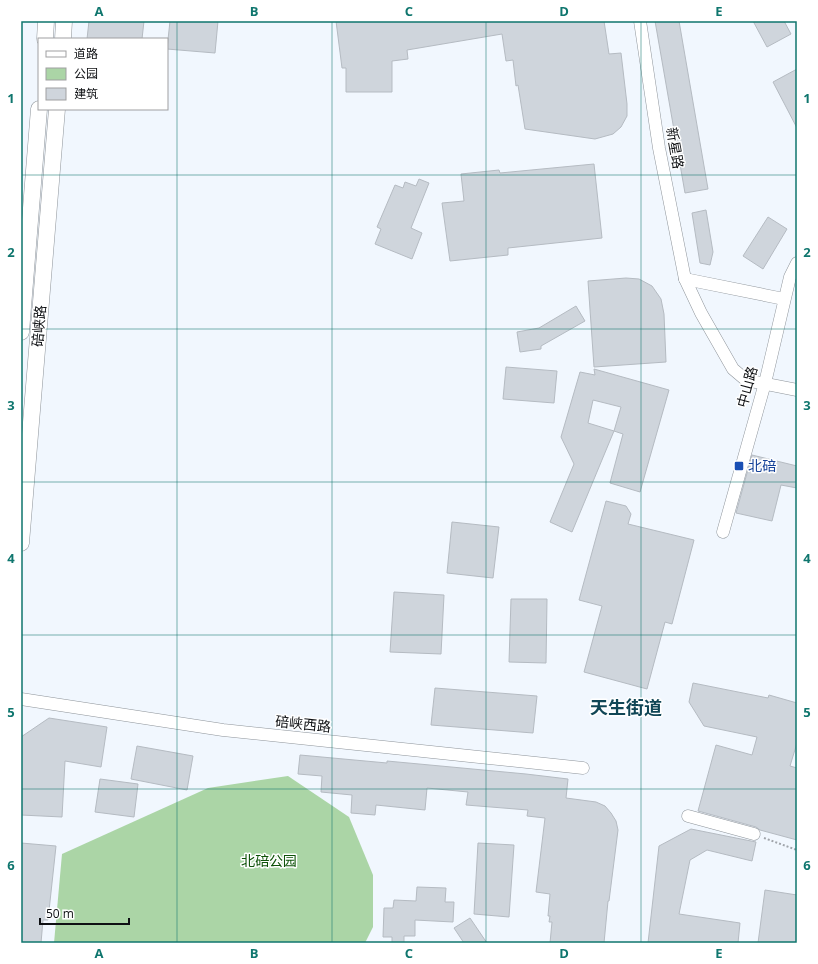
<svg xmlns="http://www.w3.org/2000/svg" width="818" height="964" viewBox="0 0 818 964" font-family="'Open Sans','Noto Sans SC',sans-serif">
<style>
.green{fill:#abd5a6}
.building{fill:#cfd5dc;stroke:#b5bbc2;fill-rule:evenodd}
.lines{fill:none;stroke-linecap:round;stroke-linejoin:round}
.minor-casing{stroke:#8e949a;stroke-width:13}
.major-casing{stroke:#8e949a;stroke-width:17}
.path{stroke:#a0a4aa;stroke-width:2;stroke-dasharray:2 2;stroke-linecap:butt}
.minor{stroke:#fff;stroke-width:12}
.major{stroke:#fff;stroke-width:16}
.grid{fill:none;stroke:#0f766e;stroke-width:1;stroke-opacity:0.55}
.transit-dot{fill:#1a4fb4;stroke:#fff;stroke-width:1.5}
.labels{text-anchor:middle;stroke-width:3;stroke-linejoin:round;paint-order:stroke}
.street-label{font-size:14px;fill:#0e1013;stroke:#fff}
.transit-label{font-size:14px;fill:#164399;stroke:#fff;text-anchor:start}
.park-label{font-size:14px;fill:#0e5208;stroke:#fff}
.district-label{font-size:18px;font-weight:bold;fill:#104656;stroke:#fff}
.neatline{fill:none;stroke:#0f766e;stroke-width:1.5}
.grid-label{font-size:13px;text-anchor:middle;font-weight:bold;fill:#0f766e}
</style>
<rect width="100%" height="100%" fill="#f1f7fe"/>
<path class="green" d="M 288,776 L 349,817 L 373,875 L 373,927 L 365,943 L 54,943 L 62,854 L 208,788 Z"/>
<g class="building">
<path d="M 89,21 L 144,21 L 142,39 L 87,39 Z"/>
<path d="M 170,21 L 218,21 L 215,53 L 167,49 Z"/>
<path d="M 336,21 L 604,21 L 609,54 L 621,53 L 627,104 L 627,116 L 621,127 L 613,134 L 595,139 L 525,129 L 518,85 L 516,86 L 513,60 L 506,61 L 502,34 L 407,50 L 408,59 L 392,61 L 392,92 L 346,92 L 346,68 L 342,68 Z"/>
<path d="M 655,21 L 679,21 L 708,189 L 685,193 Z"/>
<path d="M 753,21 L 784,21 L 791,34 L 767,47 Z"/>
<path d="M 797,69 L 797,128 L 773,82 Z"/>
<path d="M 594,164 L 602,238 L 508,248 L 508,255 L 450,261 L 442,203 L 464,201 L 461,174 L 499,170 L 500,173 Z"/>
<path d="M 419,179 L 429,183 L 411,228 L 422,233 L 412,259 L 375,244 L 381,229 L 377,227 L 395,185 L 403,188 L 405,182 L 416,186 Z"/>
<path d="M 706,210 L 713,252 L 710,265 L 700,263 L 692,213 Z"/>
<path d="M 768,217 L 787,229 L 763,269 L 743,256 Z"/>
<path d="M 626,278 L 639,279 L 652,286 L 661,299 L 664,314 L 666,362 L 594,367 L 588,281 Z"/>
<path d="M 576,306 L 585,321 L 541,346 L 541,349 L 520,352 L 517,332 L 539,328 Z"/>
<path d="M 506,367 L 557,371 L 554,403 L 503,399 Z"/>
<path d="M 594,369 L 669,390 L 640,492 L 610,483 L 623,434 L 614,431 L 572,532 L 550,522 L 574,464 L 561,437 L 580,372 L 595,375 ZM 593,400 L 621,407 L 614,431 L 588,423 Z"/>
<path d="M 752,455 L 797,466 L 797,488 L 781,485 L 772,521 L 736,513 Z"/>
<path d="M 606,501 L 626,506 L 631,514 L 628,524 L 694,540 L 672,624 L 665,622 L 647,689 L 584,672 L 602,606 L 579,600 Z"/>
<path d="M 452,522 L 499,527 L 493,578 L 447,573 Z"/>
<path d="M 394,592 L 444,595 L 441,654 L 390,652 Z"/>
<path d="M 511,599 L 547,599 L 546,663 L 509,662 Z"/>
<path d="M 693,683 L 768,698 L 769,695 L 797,703 L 797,743 L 790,766 L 797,768 L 797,840 L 760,830 L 756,827 L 698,811 L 716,745 L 752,755 L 757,737 L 704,726 L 689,702 Z"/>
<path d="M 435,688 L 537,696 L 533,733 L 431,725 Z"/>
<path d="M 49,718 L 107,727 L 101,767 L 65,761 L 62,817 L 21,815 L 21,737 Z"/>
<path d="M 137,746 L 193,756 L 187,790 L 131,779 Z"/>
<path d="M 300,755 L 387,763 L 387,761 L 526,774 L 568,779 L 566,798 L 596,802 L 605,806 L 611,813 L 616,821 L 618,830 L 609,901 L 608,901 L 604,943 L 550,943 L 552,922 L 549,922 L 550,916 L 548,916 L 550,894 L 536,892 L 545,818 L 527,816 L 528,810 L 466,805 L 468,792 L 427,788 L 425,810 L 376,805 L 375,815 L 351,813 L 352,795 L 321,792 L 322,776 L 298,774 Z"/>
<path d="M 100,779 L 138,784 L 134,817 L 95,812 Z"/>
<path d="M 691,829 L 756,842 L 752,861 L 707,850 L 690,860 L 679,914 L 740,923 L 738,943 L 648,943 L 659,846 Z"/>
<path d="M 21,843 L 56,846 L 48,920 L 43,920 L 41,943 L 21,943 Z"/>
<path d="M 478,843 L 514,845 L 509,917 L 474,914 Z"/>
<path d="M 417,887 L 446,888 L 445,902 L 454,902 L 453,922 L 415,920 L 415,936 L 404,936 L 404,943 L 392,943 L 392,937 L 383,937 L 384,908 L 393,908 L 394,900 L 416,901 Z"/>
<path d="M 765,890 L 797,895 L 797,943 L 758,943 Z"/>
<path d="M 470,918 L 487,943 L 464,943 L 454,928 Z"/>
</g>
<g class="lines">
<g class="minor-casing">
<g id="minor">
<path d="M 640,21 L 659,148 L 685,279 L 701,313 L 733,369 L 746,380 L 797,390"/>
<path d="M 685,279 L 784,299"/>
<path d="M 723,532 L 765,383 L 790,277 L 797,263"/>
<path d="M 21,699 L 223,730 L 583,768"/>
<path d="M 688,816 L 754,834"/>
</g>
</g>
<g class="major-casing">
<g id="major">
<path d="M 45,39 L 46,21"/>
<path d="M 63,39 L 64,21"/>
<path d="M 21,332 L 39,109"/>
<path d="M 21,543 L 57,109"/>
</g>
</g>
<path class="path" d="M 764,838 L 797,850"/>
<use href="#minor" class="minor"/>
<use href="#major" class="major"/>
</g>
<path class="grid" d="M 177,21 L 177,943M 332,21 L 332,943M 486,21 L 486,943M 641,21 L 641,943M 21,175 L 797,175M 21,329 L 797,329M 21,482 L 797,482M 21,635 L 797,635M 21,789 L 797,789"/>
<rect class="transit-dot" x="734" y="461" width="10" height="10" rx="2"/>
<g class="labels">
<g class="street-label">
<text transform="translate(675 148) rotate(80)" y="5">新星路</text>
<text transform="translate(39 326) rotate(-85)" y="5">碚峡路</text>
<text transform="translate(747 387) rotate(-75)" y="5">中山路</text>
<text transform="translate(303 724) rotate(6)" y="5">碚峡西路</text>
</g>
<g class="transit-label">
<text x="748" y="471">北碚</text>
</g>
<g class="park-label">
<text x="269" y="866">北碚公园</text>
</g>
<g class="district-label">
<text x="626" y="714">天生街道</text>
</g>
</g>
<rect width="818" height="964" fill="none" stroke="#ffffff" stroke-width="44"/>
<rect x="38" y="38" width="130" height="72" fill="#ffffff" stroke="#9f9fa1"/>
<rect x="46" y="51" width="20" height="6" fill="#ffffff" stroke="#9f9fa1"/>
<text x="74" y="58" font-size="12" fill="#0e1013">道路</text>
<rect x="46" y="68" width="20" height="12" fill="#abd5a6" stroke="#9f9fa1"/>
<text x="74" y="78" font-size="12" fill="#0e1013">公园</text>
<rect x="46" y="88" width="20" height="12" fill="#cfd5dc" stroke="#9f9fa1"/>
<text x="74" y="98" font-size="12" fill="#0e1013">建筑</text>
<path d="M40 918v6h89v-6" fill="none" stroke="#0e1013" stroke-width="2"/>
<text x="46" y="918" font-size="12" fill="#0e1013" stroke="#ffffff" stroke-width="3" paint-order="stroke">50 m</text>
<rect x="22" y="22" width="774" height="920" class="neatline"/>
<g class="grid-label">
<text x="99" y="16">A</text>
<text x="254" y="16">B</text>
<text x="409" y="16">C</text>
<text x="564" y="16">D</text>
<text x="719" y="16">E</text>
<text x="11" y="103">1</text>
<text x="807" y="103">1</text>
<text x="11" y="257">2</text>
<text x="807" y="257">2</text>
<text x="11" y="410">3</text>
<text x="807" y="410">3</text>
<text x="11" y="563">4</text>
<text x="807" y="563">4</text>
<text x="11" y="717">5</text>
<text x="807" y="717">5</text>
<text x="11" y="870">6</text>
<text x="807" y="870">6</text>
<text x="99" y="958">A</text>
<text x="254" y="958">B</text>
<text x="409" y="958">C</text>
<text x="564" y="958">D</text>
<text x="719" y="958">E</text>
</g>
</svg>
